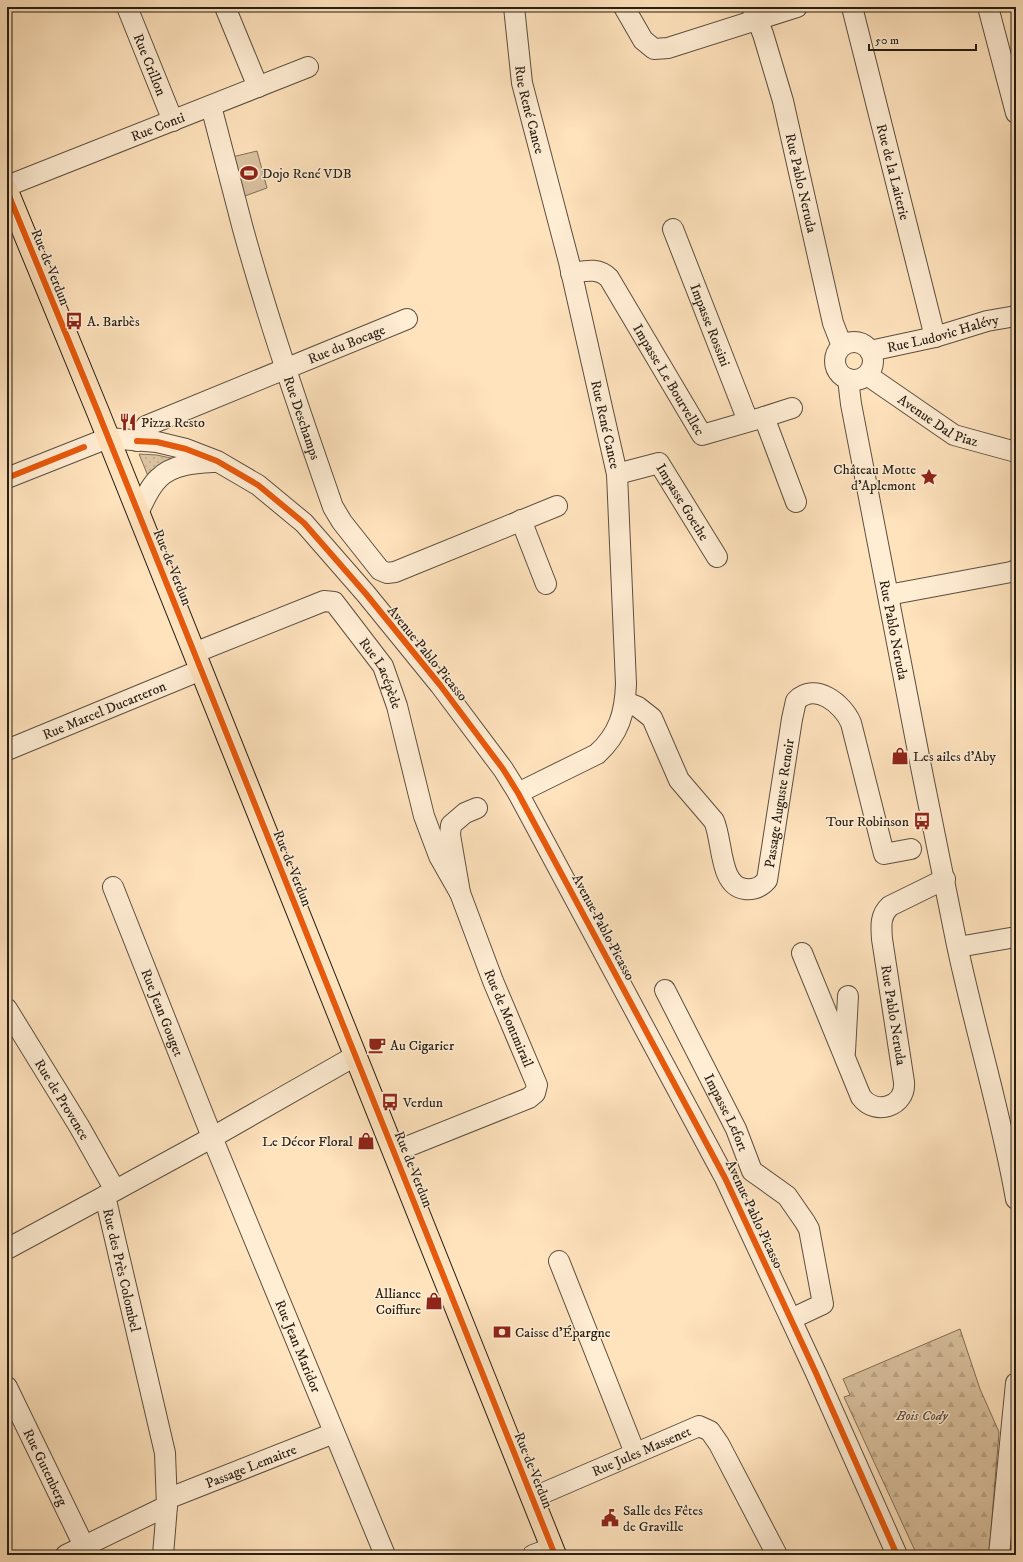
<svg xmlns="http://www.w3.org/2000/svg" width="1023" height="1562" viewBox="0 0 1023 1562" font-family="'IM FELL DW Pica',serif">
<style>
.grass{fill:url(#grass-dots);stroke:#80705a}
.forest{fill:url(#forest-firs);stroke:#80705a}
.garden{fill:#dac2a0;stroke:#80705a}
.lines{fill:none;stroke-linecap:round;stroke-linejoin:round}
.minor-casing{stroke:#5c4f3f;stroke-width:22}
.major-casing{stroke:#261e15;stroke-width:24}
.minor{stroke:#ffedd4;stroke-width:20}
.major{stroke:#ffe3bd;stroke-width:22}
.cycleway-casing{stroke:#ffedd4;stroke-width:8}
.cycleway{stroke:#e8590c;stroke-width:6}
.labels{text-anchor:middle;stroke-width:3;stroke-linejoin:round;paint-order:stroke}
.street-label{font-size:14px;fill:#261e15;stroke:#ffedd4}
.poi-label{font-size:14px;fill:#261e15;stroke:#ffedd4;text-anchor:start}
.park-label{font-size:14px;font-style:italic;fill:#5c4f3f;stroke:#ffedd4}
</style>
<defs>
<pattern id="grass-dots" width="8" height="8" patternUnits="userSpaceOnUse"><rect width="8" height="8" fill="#dac2a0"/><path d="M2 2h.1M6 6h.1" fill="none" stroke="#bba689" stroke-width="1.8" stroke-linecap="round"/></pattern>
<pattern id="forest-firs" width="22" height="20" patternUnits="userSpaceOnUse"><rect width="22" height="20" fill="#dac2a0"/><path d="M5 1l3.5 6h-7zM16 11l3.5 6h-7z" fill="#bba689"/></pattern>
</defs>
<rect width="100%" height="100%" fill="#ffe3bd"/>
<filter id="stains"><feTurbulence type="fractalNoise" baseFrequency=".005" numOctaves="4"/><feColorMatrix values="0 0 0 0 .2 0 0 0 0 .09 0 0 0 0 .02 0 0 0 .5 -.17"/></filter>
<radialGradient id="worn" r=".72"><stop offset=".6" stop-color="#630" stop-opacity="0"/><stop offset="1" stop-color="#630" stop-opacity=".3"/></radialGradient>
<path class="grass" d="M 139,454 L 157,455 L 175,459 L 148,476 Z"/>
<path class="forest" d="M 960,1329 L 980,1389 L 999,1432 L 989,1555 L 917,1555 L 844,1397 L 850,1395 L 843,1379 Z"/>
<path class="garden" d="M 257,151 L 267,188 L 242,197 L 232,157 Z"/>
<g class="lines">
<g class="minor-casing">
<g id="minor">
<path id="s1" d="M 127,7 L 173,121"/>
<path d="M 225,7 L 258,87"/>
<path id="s2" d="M 514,7 L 522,83 L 569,262 L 617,474 L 626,684 C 625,713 619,734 597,754 L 518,793"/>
<path d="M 624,7 L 643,40 L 654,49 L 668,48 L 797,7"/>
<path id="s3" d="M 752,7 L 763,34 L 783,101 L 833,323 L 842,346"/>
<path id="s4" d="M 852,7 L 935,337"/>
<path d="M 988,7 L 1016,113"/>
<path id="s5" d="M 211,106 C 222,147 232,188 243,229 C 269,323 301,415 333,507 L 342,522 L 380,570 L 387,573 L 395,572 L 557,506"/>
<path id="s6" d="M 7,186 L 308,67"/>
<path id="s7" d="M 673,229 L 748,421"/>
<path id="s8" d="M 571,273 C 585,271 598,267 609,278 L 702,435 L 764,417 L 792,408"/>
<circle cx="854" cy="361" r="19"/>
<path id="s9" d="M 870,351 L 935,337 L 987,321 L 1016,316"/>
<path id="s10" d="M 867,375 L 954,435 L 1016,452"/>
<path id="s11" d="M 848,379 L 851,404 C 885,585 920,765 957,945 C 975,1030 1001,1113 1016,1199"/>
<path d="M 764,417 L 796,502"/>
<path id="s12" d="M 137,441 L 146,426 L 407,319"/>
<path id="s13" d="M 617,474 L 659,463 L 717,557"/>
<path d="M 7,478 L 108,438 L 157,442 L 186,449 L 217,461 L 258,485 L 304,523 L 366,594 L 440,685 L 503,769 L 518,793 L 725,1178 L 815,1371 L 897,1555"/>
<path d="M 138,513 C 144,501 149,487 159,478 C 173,464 196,463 214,462"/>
<path d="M 521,520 L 546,584"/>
<path d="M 888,595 L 1011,572 L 1016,570"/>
<path id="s14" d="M 194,653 L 324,601 L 334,602 L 383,666 L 397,706 L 424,816 L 439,856 L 460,893"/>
<path id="s15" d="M 626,702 L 638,707 L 652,718 L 679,780 L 714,821 C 723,841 719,886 745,889 C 755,890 761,887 767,880 L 792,719 L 796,701 C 815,681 843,704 851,723 L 884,854 L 911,849"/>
<path id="s16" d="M 7,750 L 201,670"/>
<path id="s17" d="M 113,887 L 216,1147 L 385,1555"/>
<path d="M 958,947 L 1016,937"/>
<path d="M 802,953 L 861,1097 C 875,1116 906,1107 904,1082 L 882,939 C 881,926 880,915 890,906 L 945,879"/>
<path id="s18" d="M 665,990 L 736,1129 L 752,1171 L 787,1196 L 805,1222 L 809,1229 L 823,1304 L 791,1319"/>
<path id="s19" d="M 7,1009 L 79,1126 L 115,1190"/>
<path d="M 845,1052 L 848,996"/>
<path d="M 394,1152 L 529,1098 L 535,1093 L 537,1085 L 493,981 L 460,893 L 450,835 L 451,825 L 465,813 L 477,808"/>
<path d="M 7,1249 L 105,1196"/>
<path d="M 559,1261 L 635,1453"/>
<path id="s20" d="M 7,1387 L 84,1546"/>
<path id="s21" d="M 532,1498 L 699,1426 L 710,1431 L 719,1444 L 777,1555"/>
<path id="s22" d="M 167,1499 L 334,1433"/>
<path d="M 66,1555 L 167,1506"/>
<path d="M 163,1555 L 167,1506 L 165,1453 L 105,1196 L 213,1137 L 355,1056"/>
<path d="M 533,1555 L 552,1548"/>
<path d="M 999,1555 L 1016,1383"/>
</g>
</g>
<g class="major-casing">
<path id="major" d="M 7,191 L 98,412 L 555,1555"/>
</g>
<use href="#minor" class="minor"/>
<use href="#major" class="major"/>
<g class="cycleway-casing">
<g id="cycleway">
<path d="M 7,191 L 98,412 L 555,1555"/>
<path d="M 137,441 L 157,442 L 186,449 L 217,461 L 258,485 L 304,523 L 366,594 L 440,685 L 503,769 L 518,793 L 725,1178 L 815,1371 L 897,1555"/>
<path d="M 7,478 L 84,447"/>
</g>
</g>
<use href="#cycleway" class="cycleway"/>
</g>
<defs>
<g id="stadium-bare" transform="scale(1.38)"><path d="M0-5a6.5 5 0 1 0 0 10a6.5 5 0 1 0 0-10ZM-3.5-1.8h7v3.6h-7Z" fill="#8f2418" stroke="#ffedd4" stroke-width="2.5" paint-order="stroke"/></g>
<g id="bus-bare" transform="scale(1.38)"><path d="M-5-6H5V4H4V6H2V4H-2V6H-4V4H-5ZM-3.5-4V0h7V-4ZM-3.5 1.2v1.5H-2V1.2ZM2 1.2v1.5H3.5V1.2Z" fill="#8f2418" stroke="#ffedd4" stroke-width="2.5" paint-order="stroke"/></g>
<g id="restaurant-bare" transform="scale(1.38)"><path d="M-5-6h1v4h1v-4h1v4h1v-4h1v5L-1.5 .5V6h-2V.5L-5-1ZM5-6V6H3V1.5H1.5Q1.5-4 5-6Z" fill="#8f2418" stroke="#ffedd4" stroke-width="2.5" paint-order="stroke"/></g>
<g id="sight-bare" transform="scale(1.38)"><path d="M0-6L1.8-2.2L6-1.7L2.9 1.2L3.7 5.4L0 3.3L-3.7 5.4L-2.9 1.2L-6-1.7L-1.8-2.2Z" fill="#8f2418" stroke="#ffedd4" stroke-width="2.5" paint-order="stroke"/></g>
<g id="shop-bare" transform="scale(1.38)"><path d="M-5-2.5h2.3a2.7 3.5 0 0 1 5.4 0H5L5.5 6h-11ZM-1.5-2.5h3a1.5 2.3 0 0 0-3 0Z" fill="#8f2418" stroke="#ffedd4" stroke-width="2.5" paint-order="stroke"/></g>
<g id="cafe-bare" transform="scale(1.38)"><path d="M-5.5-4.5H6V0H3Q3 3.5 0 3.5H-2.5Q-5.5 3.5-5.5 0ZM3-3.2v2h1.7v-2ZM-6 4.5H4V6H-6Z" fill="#8f2418" stroke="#ffedd4" stroke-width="2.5" paint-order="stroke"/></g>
<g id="bank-bare" transform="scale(1.38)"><path d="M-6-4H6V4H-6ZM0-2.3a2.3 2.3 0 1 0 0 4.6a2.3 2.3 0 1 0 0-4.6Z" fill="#8f2418" stroke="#ffedd4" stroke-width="2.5" paint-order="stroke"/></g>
<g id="civic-bare" transform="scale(1.38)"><path d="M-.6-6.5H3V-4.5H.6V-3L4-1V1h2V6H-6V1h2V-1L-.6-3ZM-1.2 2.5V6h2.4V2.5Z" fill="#8f2418" stroke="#ffedd4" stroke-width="2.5" paint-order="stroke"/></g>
</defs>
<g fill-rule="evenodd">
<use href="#stadium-bare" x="249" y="173"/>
<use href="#bus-bare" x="74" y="321"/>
<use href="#restaurant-bare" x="128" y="422"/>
<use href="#sight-bare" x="929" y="477"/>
<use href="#shop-bare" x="900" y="756"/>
<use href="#bus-bare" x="922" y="821"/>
<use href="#cafe-bare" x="377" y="1045"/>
<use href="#bus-bare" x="390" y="1102"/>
<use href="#shop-bare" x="366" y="1141"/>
<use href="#shop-bare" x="434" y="1301"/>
<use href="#bank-bare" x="502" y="1332"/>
<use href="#civic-bare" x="610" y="1518"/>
</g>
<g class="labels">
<g class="street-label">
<text dy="5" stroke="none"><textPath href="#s1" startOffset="62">Rue Crillon</textPath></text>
<text dy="5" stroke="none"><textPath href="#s2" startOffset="104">Rue René Cance</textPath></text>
<text dy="5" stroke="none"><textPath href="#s6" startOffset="162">Rue Conti</textPath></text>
<text dy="5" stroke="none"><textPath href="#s4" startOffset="170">Rue de la Laiterie</textPath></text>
<text dy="5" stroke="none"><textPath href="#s3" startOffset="183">Rue Pablo Neruda</textPath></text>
<text transform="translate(51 267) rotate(68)" y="5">Rue de Verdun</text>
<text dy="5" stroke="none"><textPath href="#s7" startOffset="103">Impasse Rossini</textPath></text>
<text dy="5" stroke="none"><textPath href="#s9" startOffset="75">Rue Ludovic Halévy</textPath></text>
<text dy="5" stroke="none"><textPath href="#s12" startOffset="234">Rue du Bocage</textPath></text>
<text dy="5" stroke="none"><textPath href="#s8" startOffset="158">Impasse Le Bourvellec</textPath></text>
<text dy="5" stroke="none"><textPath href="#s5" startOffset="325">Rue Deschamps</textPath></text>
<text dy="5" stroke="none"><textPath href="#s10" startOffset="85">Avenue Dal Piaz</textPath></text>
<text dy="5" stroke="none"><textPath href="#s2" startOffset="428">Rue René Cance</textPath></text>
<text dy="5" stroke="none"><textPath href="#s13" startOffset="89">Impasse Goethe</textPath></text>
<text transform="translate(173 567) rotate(68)" y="5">Rue de Verdun</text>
<text dy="5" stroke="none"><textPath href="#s11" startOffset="255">Rue Pablo Neruda</textPath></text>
<text transform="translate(428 653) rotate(51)" y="5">Avenue Pablo Picasso</text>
<text dy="5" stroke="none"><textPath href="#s14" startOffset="236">Rue Lacépède</textPath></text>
<text dy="5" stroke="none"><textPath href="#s16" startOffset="105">Rue Marcel Ducarteron</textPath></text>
<text dy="5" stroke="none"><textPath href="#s15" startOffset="334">Passage Auguste Renoir</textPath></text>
<text transform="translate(293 868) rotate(68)" y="5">Rue de Verdun</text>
<text transform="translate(604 927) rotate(62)" y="5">Avenue Pablo Picasso</text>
<text dy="5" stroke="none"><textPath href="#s17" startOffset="135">Rue Jean Gouget</textPath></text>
<text transform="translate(894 1015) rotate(81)" y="5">Rue Pablo Neruda</text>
<text transform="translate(509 1018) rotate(67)" y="5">Rue de Montmirail</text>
<text dy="5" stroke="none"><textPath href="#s19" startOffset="106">Rue de Provence</textPath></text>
<text dy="5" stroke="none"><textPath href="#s18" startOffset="137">Impasse Lefort</textPath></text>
<text transform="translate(414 1169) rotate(68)" y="5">Rue de Verdun</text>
<text transform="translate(755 1214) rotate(65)" y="5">Avenue Pablo Picasso</text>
<text transform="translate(122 1270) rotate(77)" y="5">Rue des Près Colombel</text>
<text dy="5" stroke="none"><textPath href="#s17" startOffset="495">Rue Jean Maridor</textPath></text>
<text dy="5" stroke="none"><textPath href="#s21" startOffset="119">Rue Jules Massenet</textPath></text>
<text dy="5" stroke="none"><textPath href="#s22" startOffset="90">Passage Lemaitre</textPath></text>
<text dy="5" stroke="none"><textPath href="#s20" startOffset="89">Rue Gutenberg</textPath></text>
<text transform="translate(534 1470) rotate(68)" y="5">Rue de Verdun</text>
</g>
<g class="poi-label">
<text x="262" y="178">Dojo René VDB</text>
<text x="87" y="326">A. Barbès</text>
<text x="141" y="427">Pizza Resto</text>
<text x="916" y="474" text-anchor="end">Château Motte<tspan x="916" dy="16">d'Aplemont</tspan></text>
<text x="913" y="761">Les ailes d'Aby</text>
<text x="909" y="826" text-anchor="end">Tour Robinson</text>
<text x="390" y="1050">Au Cigarier</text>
<text x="403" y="1107">Verdun</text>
<text x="353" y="1146" text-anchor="end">Le Décor Floral</text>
<text x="421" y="1298" text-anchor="end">Alliance<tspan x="421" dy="16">Coiffure</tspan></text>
<text x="515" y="1337">Caisse d'Épargne</text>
<text x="623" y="1515">Salle des Fêtes<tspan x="623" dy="16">de Graville</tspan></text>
</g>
<g class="park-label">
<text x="922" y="1420">Bois Cody</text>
</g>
</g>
<rect width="1023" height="1562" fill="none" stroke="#ffe3bd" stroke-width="24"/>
<rect x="8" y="8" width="1007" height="1546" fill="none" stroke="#261e15" stroke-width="2"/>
<rect x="12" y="12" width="999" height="1538" fill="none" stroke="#261e15"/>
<path d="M869 44v6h107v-6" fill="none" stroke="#261e15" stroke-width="2"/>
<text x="875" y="44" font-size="12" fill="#261e15" stroke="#ffedd4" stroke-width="3" paint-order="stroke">50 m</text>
<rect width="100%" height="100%" filter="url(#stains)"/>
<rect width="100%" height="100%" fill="url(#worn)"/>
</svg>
